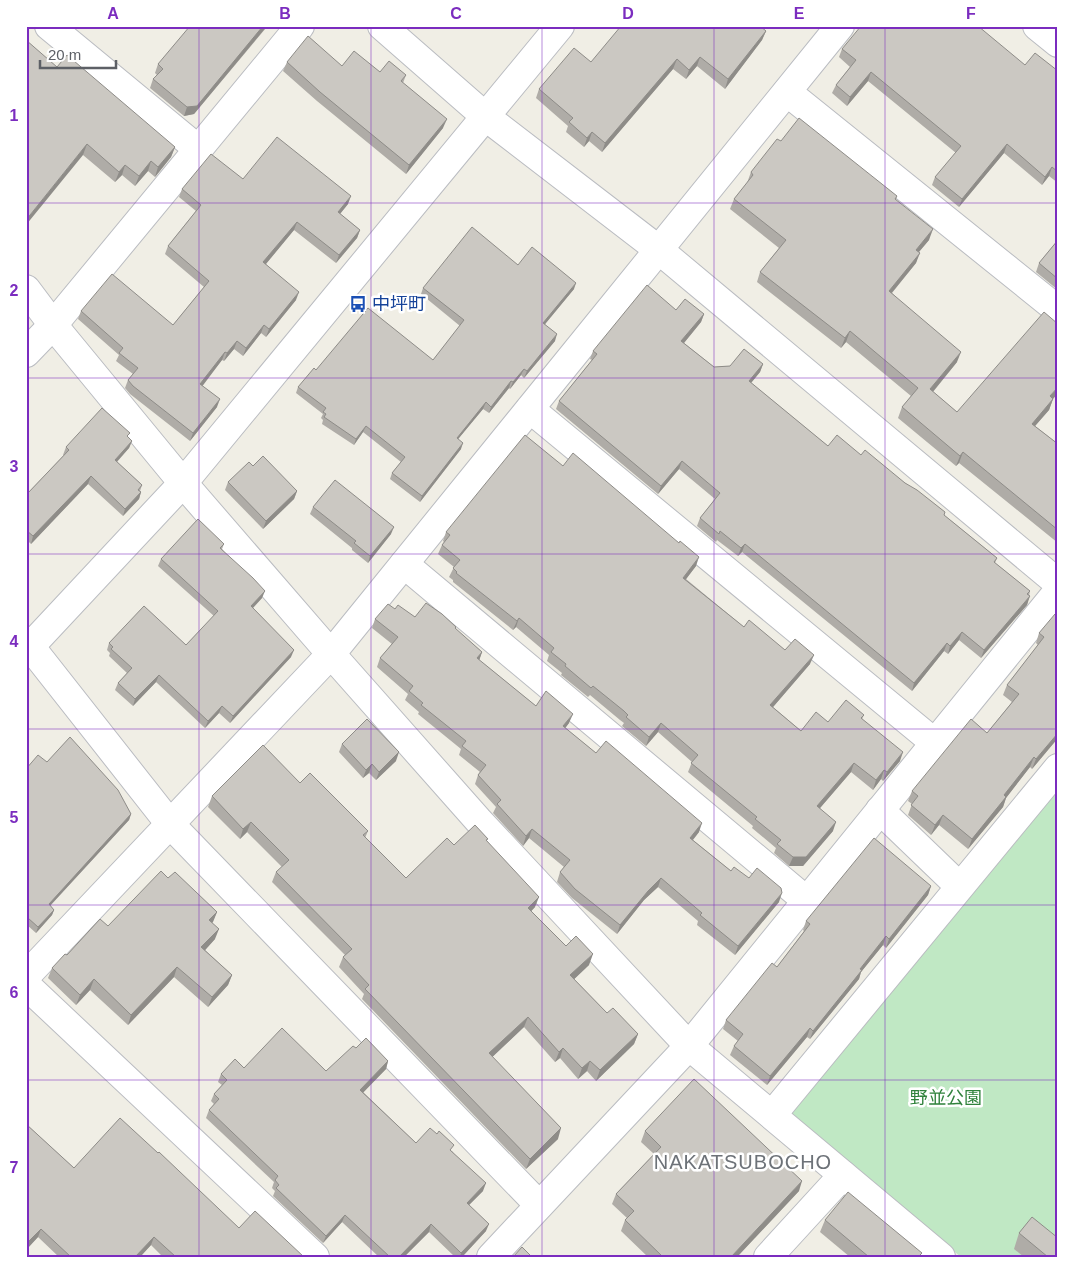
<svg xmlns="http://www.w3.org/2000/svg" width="1084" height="1283" viewBox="0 0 1084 1283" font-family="Helvetica,'Noto Sans JP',sans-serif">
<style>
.green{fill:#c0e8c4}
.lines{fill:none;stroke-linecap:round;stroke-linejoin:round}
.minor-casing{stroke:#babcc1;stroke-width:30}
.tertiary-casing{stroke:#babcc1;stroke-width:30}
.minor{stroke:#fff;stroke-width:28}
.tertiary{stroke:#fff;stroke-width:28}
.wall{fill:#afaca7}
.shaded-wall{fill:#8e8c88}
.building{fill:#cbc8c2;stroke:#8e8c88}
.grid{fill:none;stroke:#7b2cbf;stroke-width:1;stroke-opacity:0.55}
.labels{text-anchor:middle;stroke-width:5;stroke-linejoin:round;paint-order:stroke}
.transit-label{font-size:18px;fill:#164399;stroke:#fff;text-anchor:start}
.park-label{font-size:18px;fill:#30823c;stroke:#fff}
.quarter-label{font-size:20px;letter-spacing:1px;fill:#6d7278;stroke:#fff}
.neatline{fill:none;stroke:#7b2cbf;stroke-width:2}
.grid-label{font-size:16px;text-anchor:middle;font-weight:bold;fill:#7b2cbf}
</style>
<rect width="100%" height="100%" fill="#f0eee5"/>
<path class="green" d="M 1058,786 L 1058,1232 L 1037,1257 L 961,1257 L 788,1113 Z"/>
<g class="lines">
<g class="minor-casing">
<g id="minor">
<path d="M 49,26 L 198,149"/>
<path d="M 1037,26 L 1058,43"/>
<path d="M 787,92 L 1058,310"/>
<path d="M 26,289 L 53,325 L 183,483 L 331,654 L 478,820 L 689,1046 L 941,1257"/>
<path d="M 26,353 L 53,325 L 300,26"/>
<path d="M 530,409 L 935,743"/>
<path d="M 404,564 L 807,901"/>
<path d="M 26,641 L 170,824 L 539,1205"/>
<path d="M 880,810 L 959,886"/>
<path d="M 26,976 L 331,654 L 840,26"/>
<path d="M 26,985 L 315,1257"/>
<path d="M 772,1115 L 1058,768"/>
<path d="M 491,1257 L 689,1046 L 1058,591"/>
<path d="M 768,1257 L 843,1175"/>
</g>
</g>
<g class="tertiary-casing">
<g id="tertiary">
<path d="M 382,26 L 486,117 L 659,250 L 1058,583"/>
<path d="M 26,651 L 183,483 L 560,26"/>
</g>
</g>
<use href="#minor" class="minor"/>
<use href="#tertiary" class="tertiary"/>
</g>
<g class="wall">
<path d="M 266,28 L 194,114 L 184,116 L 150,88 L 153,79 L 157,75 L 155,73 L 158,64 Z"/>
<path d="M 766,31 L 762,40 L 725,89 L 697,66 L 686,79 L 673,69 L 602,152 L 589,141 L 584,147 L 566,132 L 568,126 L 536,98 L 539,89 L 591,62 Z"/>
<path d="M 842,49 L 1025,65 L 1058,71 L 1058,183 L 1049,176 L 1042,185 L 1004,153 L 959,207 L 932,185 L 935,177 L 956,153 L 868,81 L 847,106 L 832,93 L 836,85 L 850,67 L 839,57 Z"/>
<path d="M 287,62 L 342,66 L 380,72 L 406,75 L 403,83 L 443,128 L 406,174 L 317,101 L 283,71 Z"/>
<path d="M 57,67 L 175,147 L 171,157 L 155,177 L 148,171 L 135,186 L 122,175 L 115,182 L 83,155 Z"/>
<path d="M 781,141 L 897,196 L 896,200 L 929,240 L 919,252 L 916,263 L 892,293 L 957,362 L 933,392 L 957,412 L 1058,393 L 1053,399 L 1049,410 L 1035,426 L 1058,444 L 1058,543 L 959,463 L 956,466 L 898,418 L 902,407 L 911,396 L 846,342 L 841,348 L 757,282 L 760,272 L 779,248 L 730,209 L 734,199 L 747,183 L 751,172 Z"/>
<path d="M 243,179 L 348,204 L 340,214 L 360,230 L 357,238 L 336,263 L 294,230 L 266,264 L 296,300 L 266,337 L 261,333 L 243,356 L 234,349 L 224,361 L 222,360 L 202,385 L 217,407 L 190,441 L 130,394 L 125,388 L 128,380 L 133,374 L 116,361 L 119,355 L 78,319 L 81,311 L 173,325 L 204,287 L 165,254 L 168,246 L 196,211 L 179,197 L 182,189 Z"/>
<path d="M 1058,240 L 1058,290 L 1036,272 L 1039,263 Z"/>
<path d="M 518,265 L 574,289 L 545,324 L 555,341 L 524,378 L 521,375 L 510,389 L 509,388 L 489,413 L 483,409 L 458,439 L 461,449 L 420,502 L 390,479 L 392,473 L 401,462 L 363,432 L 354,445 L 322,424 L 323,420 L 321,418 L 323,414 L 296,393 L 298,387 L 316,370 L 433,360 L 460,326 L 421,294 L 423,288 Z"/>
<path d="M 676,310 L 704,314 L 701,322 L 684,343 L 714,367 L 763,364 L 760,372 L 751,383 L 828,446 L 861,455 L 905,483 L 945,512 L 944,515 L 997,558 L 995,563 L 1030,591 L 1027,605 L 981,658 L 959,640 L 948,654 L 944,651 L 912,691 L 742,552 L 738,556 L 717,540 L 716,542 L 697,526 L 700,518 L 715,499 L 679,469 L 658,494 L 556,409 L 559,401 L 592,360 L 590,359 L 593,351 Z"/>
<path d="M 128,437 L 132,441 L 129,448 L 117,462 L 142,485 L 140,491 L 141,492 L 139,499 L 123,516 L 88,484 L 31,544 L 26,539 L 26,493 L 27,494 L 64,455 L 63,455 L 66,447 Z"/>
<path d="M 253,466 L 297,491 L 294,499 L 263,529 L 225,490 L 228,482 Z"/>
<path d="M 563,466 L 696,566 L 686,579 L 744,627 L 810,664 L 773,707 L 801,731 L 828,722 L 864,715 L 862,719 L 900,761 L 883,781 L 881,779 L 873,790 L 851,772 L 820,808 L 833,831 L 803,866 L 789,866 L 774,853 L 776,848 L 752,828 L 753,826 L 688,772 L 692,762 L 658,732 L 646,746 L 622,726 L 624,723 L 620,720 L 590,695 L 588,697 L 561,675 L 562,673 L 547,661 L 549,655 L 516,627 L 513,630 L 453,582 L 453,580 L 449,577 L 454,567 L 438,554 L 442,545 L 444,542 L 443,541 L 446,532 Z"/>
<path d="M 313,507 L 391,534 L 368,563 L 352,550 L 352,548 L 310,514 Z"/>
<path d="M 224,544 L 222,549 L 262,598 L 253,608 L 291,657 L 230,723 L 219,713 L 205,728 L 156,682 L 133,706 L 115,690 L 118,683 L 127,673 L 109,656 L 110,653 L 107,650 L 109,643 L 186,645 L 214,616 L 158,566 L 161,559 Z"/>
<path d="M 395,609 L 415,617 L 455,629 L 482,652 L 479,660 L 536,706 L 569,723 L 565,728 L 596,753 L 699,832 L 693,840 L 731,871 L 779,902 L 735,955 L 697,925 L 698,921 L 658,887 L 644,900 L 617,934 L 572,898 L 557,882 L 560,872 L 564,867 L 529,838 L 523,846 L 493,813 L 496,807 L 475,784 L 478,775 L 480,772 L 459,755 L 461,749 L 418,714 L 419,712 L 405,700 L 408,694 L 377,667 L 380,658 L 392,644 L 372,628 L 375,619 Z"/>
<path d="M 1058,616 L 1058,738 L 1032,769 L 1030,767 L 1006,798 L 1003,807 L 968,849 L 939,825 L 931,835 L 908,815 L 912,804 L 908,801 L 912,791 L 987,733 L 1012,702 L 1003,695 L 1007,685 L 1038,645 L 1036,643 L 1039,633 Z"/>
<path d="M 342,744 L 396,761 L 376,780 L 369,773 L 363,778 L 339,752 Z"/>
<path d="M 47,762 L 131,814 L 129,820 L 50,906 L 54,910 L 52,915 L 36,933 L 26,924 L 26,769 Z"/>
<path d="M 300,783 L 368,831 L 365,838 L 406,878 L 454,845 L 487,841 L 535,907 L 531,911 L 566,946 L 589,965 L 574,979 L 607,1013 L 638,1034 L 634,1044 L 596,1081 L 587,1071 L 578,1079 L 560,1058 L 555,1062 L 524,1027 L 492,1057 L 558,1139 L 526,1169 L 362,999 L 364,994 L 339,967 L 343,957 L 345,955 L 272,882 L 276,872 L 282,867 L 247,832 L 240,839 L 208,807 L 212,796 Z"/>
<path d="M 168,878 L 217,912 L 212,923 L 215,939 L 205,950 L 232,975 L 228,985 L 208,1007 L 174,977 L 128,1025 L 90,990 L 76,1005 L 48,978 L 52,968 L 67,955 L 108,926 Z"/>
<path d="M 931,886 L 928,895 L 886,948 L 883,945 L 861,972 L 859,979 L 810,1039 L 807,1037 L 767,1085 L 730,1055 L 734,1046 L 738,1041 L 723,1029 L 726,1020 L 777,967 L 804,931 L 803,930 L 806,921 Z"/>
<path d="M 356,1048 L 388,1061 L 386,1069 L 363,1092 L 416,1143 L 452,1151 L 483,1191 L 469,1205 L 486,1231 L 462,1257 L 455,1257 L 429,1232 L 404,1257 L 379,1257 L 342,1222 L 323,1243 L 273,1196 L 275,1191 L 272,1188 L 274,1182 L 206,1118 L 209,1110 L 214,1104 L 211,1101 L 214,1094 L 222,1085 L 218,1082 L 221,1074 L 244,1068 L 326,1071 Z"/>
<path d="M 26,1124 L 74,1168 L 239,1228 L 304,1257 L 163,1257 L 151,1245 L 140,1257 L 59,1257 L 38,1237 L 26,1250 Z"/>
<path d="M 645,1131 L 799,1191 L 737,1257 L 648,1257 L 621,1231 L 625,1220 L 627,1218 L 612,1204 L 616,1194 L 654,1154 L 641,1142 Z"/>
<path d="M 825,1220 L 920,1257 L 850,1257 L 820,1232 Z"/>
<path d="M 1019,1233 L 1058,1257 L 1024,1257 L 1014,1249 Z"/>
</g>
<g class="shaded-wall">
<path d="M 263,26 L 267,26 L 194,114 L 184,116 L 187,107 Z"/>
<path d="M 766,31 L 762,40 L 725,89 L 728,79 Z"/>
<path d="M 700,57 L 697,66 L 686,79 L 689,70 Z"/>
<path d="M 677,59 L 673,69 L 602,152 L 605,143 Z"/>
<path d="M 871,72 L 868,81 L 847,106 L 850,97 Z"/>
<path d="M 447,119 L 443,128 L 406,174 L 409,165 Z"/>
<path d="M 592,132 L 589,141 L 584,147 L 587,138 Z"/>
<path d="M 87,144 L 83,155 L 26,225 L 26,220 Z"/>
<path d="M 1007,144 L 1004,153 L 959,207 L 962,199 Z"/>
<path d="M 175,147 L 171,157 L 155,177 L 158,167 Z"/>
<path d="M 151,161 L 148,171 L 135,186 L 139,176 Z"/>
<path d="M 125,165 L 122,175 L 115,182 L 119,172 Z"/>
<path d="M 1052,167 L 1049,176 L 1042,185 L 1045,177 Z"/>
<path d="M 351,196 L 348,204 L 335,220 L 338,212 Z"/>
<path d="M 297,222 L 294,230 L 260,271 L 263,262 Z"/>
<path d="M 933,229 L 929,240 L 912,260 L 916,250 Z"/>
<path d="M 360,230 L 357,238 L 336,263 L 339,255 Z"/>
<path d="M 920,253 L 916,263 L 885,301 L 889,291 Z"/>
<path d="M 576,283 L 574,289 L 541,329 L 543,323 Z"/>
<path d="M 299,292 L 296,300 L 266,337 L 269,329 Z"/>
<path d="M 704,314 L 701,322 L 679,349 L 681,341 Z"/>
<path d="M 264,325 L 261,333 L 243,356 L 246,348 Z"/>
<path d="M 850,331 L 846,342 L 841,348 L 845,338 Z"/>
<path d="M 557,334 L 555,341 L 524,378 L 527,371 Z"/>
<path d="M 237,341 L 234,349 L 224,361 L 227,353 Z"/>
<path d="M 225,352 L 222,360 L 198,392 L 200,384 Z"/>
<path d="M 961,352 L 957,362 L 926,400 L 930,389 Z"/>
<path d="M 763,364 L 760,372 L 746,389 L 749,381 Z"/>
<path d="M 524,369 L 521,375 L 510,389 L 513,382 Z"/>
<path d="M 511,381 L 509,388 L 489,413 L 491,407 Z"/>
<path d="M 1058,387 L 1058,393 L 1046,407 L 1050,396 Z"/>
<path d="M 220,399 L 217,407 L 190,441 L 193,433 Z"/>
<path d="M 1053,399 L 1049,410 L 1028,434 L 1032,424 Z"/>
<path d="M 486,402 L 483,409 L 454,444 L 457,438 Z"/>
<path d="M 366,426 L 363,432 L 354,445 L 356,439 Z"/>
<path d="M 132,441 L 129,448 L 112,467 L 115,460 Z"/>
<path d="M 463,443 L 461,449 L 420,502 L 422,496 Z"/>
<path d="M 963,452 L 959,463 L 956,466 L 960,456 Z"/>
<path d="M 682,461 L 679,469 L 658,494 L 661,486 Z"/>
<path d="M 91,476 L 88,484 L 31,544 L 33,536 Z"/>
<path d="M 297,491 L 294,499 L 263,529 L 266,521 Z"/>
<path d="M 141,492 L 139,499 L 123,516 L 125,509 Z"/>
<path d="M 394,527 L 391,534 L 368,563 L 370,556 Z"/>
<path d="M 745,544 L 742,552 L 738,556 L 741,548 Z"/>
<path d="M 699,557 L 696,566 L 680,587 L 683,578 Z"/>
<path d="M 265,591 L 262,598 L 248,613 L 251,606 Z"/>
<path d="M 1030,596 L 1027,605 L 981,658 L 984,650 Z"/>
<path d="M 519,618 L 516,627 L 513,630 L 517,621 Z"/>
<path d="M 962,632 L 959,640 L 948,654 L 950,646 Z"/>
<path d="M 947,643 L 944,651 L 912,691 L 914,683 Z"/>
<path d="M 294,650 L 291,657 L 230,723 L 233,716 Z"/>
<path d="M 482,652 L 479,661 L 477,658 Z"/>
<path d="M 814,655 L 810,664 L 767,714 L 770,705 Z"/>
<path d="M 159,675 L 156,682 L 133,706 L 135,699 Z"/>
<path d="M 222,706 L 219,713 L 205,728 L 208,721 Z"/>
<path d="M 573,714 L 569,723 L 560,735 L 563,726 Z"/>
<path d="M 661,723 L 658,732 L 646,746 L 649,737 Z"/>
<path d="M 1058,733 L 1058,738 L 1032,769 L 1036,759 Z"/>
<path d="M 399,752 L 396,761 L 376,780 L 379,772 Z"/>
<path d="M 903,752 L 900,761 L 883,781 L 887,772 Z"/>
<path d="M 1034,757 L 1030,767 L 1006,798 L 1003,807 L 968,849 L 972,839 L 1004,795 Z"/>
<path d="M 854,763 L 851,772 L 814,815 L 817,806 Z"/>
<path d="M 372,764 L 369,773 L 363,778 L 366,770 Z"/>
<path d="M 884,770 L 881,779 L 873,790 L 876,780 Z"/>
<path d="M 131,814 L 129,820 L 46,910 L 49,904 Z"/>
<path d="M 943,815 L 939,825 L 931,835 L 935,825 Z"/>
<path d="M 251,822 L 247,832 L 240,839 L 243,829 Z"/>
<path d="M 836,822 L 833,831 L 803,866 L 789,866 L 793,857 Z"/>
<path d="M 702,823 L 699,832 L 687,847 L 690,838 Z"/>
<path d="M 532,829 L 529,838 L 523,846 L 526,836 Z"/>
<path d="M 661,878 L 658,887 L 644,900 L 617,934 L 620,925 L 648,891 Z"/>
<path d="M 931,886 L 928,895 L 886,948 L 889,939 Z"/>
<path d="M 782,893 L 779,902 L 735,955 L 738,946 Z"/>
<path d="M 539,897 L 535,907 L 524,919 L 528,908 Z"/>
<path d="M 54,910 L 52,915 L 36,933 L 38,927 Z"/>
<path d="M 217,912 L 213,922 L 205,930 L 209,920 Z"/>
<path d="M 219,929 L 215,939 L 198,958 L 201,947 Z"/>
<path d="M 886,936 L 883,945 L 861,972 L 859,979 L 810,1039 L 813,1031 L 860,969 Z"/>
<path d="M 593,954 L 589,965 L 567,986 L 570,975 Z"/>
<path d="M 177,967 L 174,977 L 128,1025 L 131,1015 Z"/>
<path d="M 232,975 L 228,985 L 208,1007 L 212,997 Z"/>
<path d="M 94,979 L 90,990 L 76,1005 L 80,995 Z"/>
<path d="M 528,1017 L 524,1027 L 485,1064 L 489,1053 Z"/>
<path d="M 810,1028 L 807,1037 L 767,1085 L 770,1076 Z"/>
<path d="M 638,1034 L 634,1044 L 596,1081 L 600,1070 Z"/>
<path d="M 563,1048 L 560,1058 L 555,1062 L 559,1052 Z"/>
<path d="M 388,1061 L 386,1069 L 358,1098 L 360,1090 Z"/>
<path d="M 590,1061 L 587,1071 L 578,1079 L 582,1068 Z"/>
<path d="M 561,1128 L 558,1139 L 526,1169 L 530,1159 Z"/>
<path d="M 802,1181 L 799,1191 L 737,1257 L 731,1257 Z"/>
<path d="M 486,1183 L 483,1191 L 464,1210 L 467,1203 Z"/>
<path d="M 345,1215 L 342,1222 L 323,1243 L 326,1236 Z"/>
<path d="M 431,1224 L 429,1232 L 404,1257 L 399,1257 Z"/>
<path d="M 489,1224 L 486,1231 L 462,1257 L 460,1257 L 461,1253 Z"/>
<path d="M 41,1229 L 38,1237 L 26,1250 L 28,1242 Z"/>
<path d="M 154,1237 L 151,1245 L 140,1257 L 135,1257 Z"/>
</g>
<g class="building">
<path d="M 190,26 L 263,26 L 197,106 L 187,107 L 153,79 L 163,69 L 158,64 Z"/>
<path d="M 621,26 L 760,26 L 766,31 L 728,79 L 700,57 L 689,70 L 677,59 L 605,143 L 592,132 L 587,138 L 569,122 L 573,118 L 539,89 L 574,48 L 591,62 Z"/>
<path d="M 861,26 L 978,26 L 1025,65 L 1035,53 L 1058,71 L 1058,172 L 1052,167 L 1045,177 L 1007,144 L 962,199 L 935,177 L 961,146 L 871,72 L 850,97 L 836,85 L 856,60 L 842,49 Z"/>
<path d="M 308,36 L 342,66 L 354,51 L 380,72 L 389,61 L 406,75 L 401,81 L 447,119 L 409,165 L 320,92 L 287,62 Z"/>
<path d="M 26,40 L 57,67 L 67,55 L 175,147 L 158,167 L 151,161 L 139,176 L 125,165 L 119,172 L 87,144 L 26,220 Z"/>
<path d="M 799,118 L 897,196 L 895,199 L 933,229 L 916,250 L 920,253 L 889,291 L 961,352 L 930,389 L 957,412 L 1044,312 L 1058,324 L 1058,387 L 1050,396 L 1053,399 L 1032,424 L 1058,444 L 1058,530 L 963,452 L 960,456 L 902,407 L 918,388 L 850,331 L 845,338 L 760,272 L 786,240 L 734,199 L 753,175 L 751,172 L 777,139 L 781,141 Z"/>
<path d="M 277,137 L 351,196 L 338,212 L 360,230 L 339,255 L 297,222 L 263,262 L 299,292 L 269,329 L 264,325 L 246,348 L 237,341 L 227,353 L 225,352 L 200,384 L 220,399 L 193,433 L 133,386 L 128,380 L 138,368 L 119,353 L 123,348 L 81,311 L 112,274 L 173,325 L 209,281 L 168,246 L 201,205 L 182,189 L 211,154 L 243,179 Z"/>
<path d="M 472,227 L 518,265 L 532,247 L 576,283 L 543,323 L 557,334 L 527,371 L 524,369 L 513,382 L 511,381 L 491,407 L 486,402 L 457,438 L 463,443 L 422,496 L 392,473 L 405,457 L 366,426 L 356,439 L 324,417 L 326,414 L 323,412 L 326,408 L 298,387 L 314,368 L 316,370 L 368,308 L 433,360 L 464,320 L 423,288 Z"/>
<path d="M 1058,240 L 1058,279 L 1039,263 Z"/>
<path d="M 647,285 L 676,310 L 685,299 L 704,314 L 681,341 L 714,367 L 730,366 L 744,349 L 763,364 L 749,381 L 828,446 L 837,435 L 861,455 L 865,450 L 905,483 L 917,490 L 945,512 L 944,515 L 997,558 L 994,562 L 1030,591 L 1027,594 L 1030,596 L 984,650 L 962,632 L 950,646 L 947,643 L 914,683 L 745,544 L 741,548 L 720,531 L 719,534 L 700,518 L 720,493 L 682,461 L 661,486 L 559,401 L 597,354 L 593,351 Z"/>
<path d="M 102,408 L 130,433 L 127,436 L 132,441 L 115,460 L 142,485 L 138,490 L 141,492 L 125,509 L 91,476 L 33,536 L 26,530 L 26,493 L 27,494 L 69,450 L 66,447 Z"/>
<path d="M 525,435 L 563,466 L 573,453 L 679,543 L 680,541 L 699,557 L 683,578 L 744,627 L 749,620 L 785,650 L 795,639 L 814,655 L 770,705 L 801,731 L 816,712 L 828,722 L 846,700 L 864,715 L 861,718 L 903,752 L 887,772 L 884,770 L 876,780 L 854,763 L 817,806 L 836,822 L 806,857 L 793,857 L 777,844 L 781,840 L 755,819 L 757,817 L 691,763 L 698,755 L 661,723 L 649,737 L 626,717 L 628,715 L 624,711 L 593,686 L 591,688 L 565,666 L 566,664 L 551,652 L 554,648 L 519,618 L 517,621 L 456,573 L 457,572 L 453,568 L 460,560 L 442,545 L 450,535 L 446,532 Z"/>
<path d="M 263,456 L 297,491 L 266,521 L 228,482 L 249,462 L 253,466 Z"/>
<path d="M 335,480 L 394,527 L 370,556 L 354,543 L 356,541 L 313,507 Z"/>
<path d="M 198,519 L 224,544 L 220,548 L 253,578 L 265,591 L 251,606 L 294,650 L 233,716 L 222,706 L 208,721 L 159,675 L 135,699 L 118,683 L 132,668 L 111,649 L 113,647 L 109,643 L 144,606 L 186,645 L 218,611 L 161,559 Z"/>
<path d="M 426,603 L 442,614 L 456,627 L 455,628 L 482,652 L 477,658 L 536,706 L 546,691 L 573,714 L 563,726 L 596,753 L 606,741 L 702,823 L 690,838 L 731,871 L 734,867 L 749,878 L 757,868 L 781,888 L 782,893 L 738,946 L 700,915 L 702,913 L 661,878 L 648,891 L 620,925 L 575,889 L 560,872 L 570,860 L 532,829 L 526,836 L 497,804 L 501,800 L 478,775 L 486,765 L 462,746 L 466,741 L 421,705 L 423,703 L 409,691 L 413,686 L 380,658 L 398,637 L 375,619 L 388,604 L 395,609 L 398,605 L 415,617 Z"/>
<path d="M 1055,614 L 1058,616 L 1058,733 L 1036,759 L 1034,757 L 1004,795 L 1006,797 L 972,839 L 943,815 L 935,825 L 911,805 L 918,796 L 912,791 L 971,719 L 987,733 L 1019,694 L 1007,685 L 1044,637 L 1039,633 Z"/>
<path d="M 367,719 L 399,752 L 379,772 L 372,764 L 366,770 L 342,744 Z"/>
<path d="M 70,737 L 118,790 L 131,814 L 49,904 L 54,910 L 38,927 L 28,918 L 26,921 L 26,769 L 38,755 L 47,762 Z"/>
<path d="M 263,745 L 300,783 L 310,773 L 368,831 L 363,835 L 406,878 L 447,838 L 454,845 L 475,825 L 488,839 L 486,840 L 539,897 L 528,908 L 566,946 L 576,936 L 593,954 L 570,975 L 607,1013 L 613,1008 L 638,1034 L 600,1070 L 590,1061 L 582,1068 L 563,1048 L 559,1052 L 528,1017 L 489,1053 L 561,1128 L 530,1159 L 365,989 L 369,985 L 343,957 L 352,949 L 276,872 L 289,860 L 251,822 L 243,829 L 212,796 Z"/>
<path d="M 874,838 L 931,886 L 889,939 L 886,936 L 860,969 L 862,970 L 813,1031 L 810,1028 L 770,1076 L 734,1046 L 743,1034 L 726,1020 L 772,963 L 777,967 L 810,924 L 806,921 Z"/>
<path d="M 161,871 L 168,878 L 175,872 L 217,912 L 209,920 L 219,929 L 201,947 L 232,975 L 212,997 L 177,967 L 131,1015 L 94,979 L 80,995 L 52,968 L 65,954 L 67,955 L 100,919 L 108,926 Z"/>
<path d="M 282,1028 L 326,1071 L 353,1046 L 356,1048 L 366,1038 L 388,1061 L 360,1090 L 416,1143 L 430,1128 L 437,1134 L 439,1131 L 454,1145 L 450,1150 L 486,1183 L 467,1203 L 489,1224 L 461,1253 L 431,1224 L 399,1257 L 390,1257 L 345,1215 L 326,1236 L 276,1188 L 279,1185 L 275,1180 L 278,1176 L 209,1110 L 219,1099 L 214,1094 L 227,1080 L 221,1074 L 235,1059 L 244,1068 Z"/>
<path d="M 694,1079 L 802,1181 L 731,1257 L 663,1257 L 625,1220 L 634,1211 L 616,1194 L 661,1147 L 645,1131 Z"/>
<path d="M 120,1118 L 158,1153 L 159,1152 L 239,1228 L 255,1211 L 304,1257 L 176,1257 L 154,1237 L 135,1257 L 71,1257 L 41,1229 L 28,1242 L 26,1240 L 26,1124 L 74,1168 Z"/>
<path d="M 848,1192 L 922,1253 L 918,1257 L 869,1257 L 825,1220 Z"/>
<path d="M 1032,1217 L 1058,1238 L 1058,1257 L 1048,1257 L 1019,1233 Z"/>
<path d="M 522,1247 L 532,1257 L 513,1257 Z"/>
</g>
<path class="grid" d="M 199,26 L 199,1257M 371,26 L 371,1257M 542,26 L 542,1257M 714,26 L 714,1257M 885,26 L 885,1257M 26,203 L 1058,203M 26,378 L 1058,378M 26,554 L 1058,554M 26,729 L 1058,729M 26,905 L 1058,905M 26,1080 L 1058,1080"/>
<defs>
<g id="bus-bare" transform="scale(1.35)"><path d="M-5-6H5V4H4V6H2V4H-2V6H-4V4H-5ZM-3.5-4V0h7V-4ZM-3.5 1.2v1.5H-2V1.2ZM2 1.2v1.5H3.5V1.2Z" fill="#1a4fb4" stroke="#fff" stroke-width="2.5" paint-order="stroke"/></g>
</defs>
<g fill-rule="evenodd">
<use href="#bus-bare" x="358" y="304"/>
</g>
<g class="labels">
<g class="transit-label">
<text x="372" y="310">中坪町</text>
</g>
<g class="park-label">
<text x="946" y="1104">野並公園</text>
</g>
<g class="quarter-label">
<text x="743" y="1169">NAKATSUBOCHO</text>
</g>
</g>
<rect width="1084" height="1283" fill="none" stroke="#ffffff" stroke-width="55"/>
<path d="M40 60v8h76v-8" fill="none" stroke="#5d6066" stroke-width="2.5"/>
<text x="48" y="60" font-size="15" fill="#5d6066" stroke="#ffffff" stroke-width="4" paint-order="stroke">20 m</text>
<rect x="28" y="28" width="1028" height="1228" class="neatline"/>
<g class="grid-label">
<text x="113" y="19">A</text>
<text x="285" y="19">B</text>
<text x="456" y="19">C</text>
<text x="628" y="19">D</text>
<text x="799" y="19">E</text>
<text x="971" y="19">F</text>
<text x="14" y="121">1</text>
<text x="14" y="296">2</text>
<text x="14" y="472">3</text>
<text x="14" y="647">4</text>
<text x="14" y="823">5</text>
<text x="14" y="998">6</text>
<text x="14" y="1173">7</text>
</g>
</svg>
